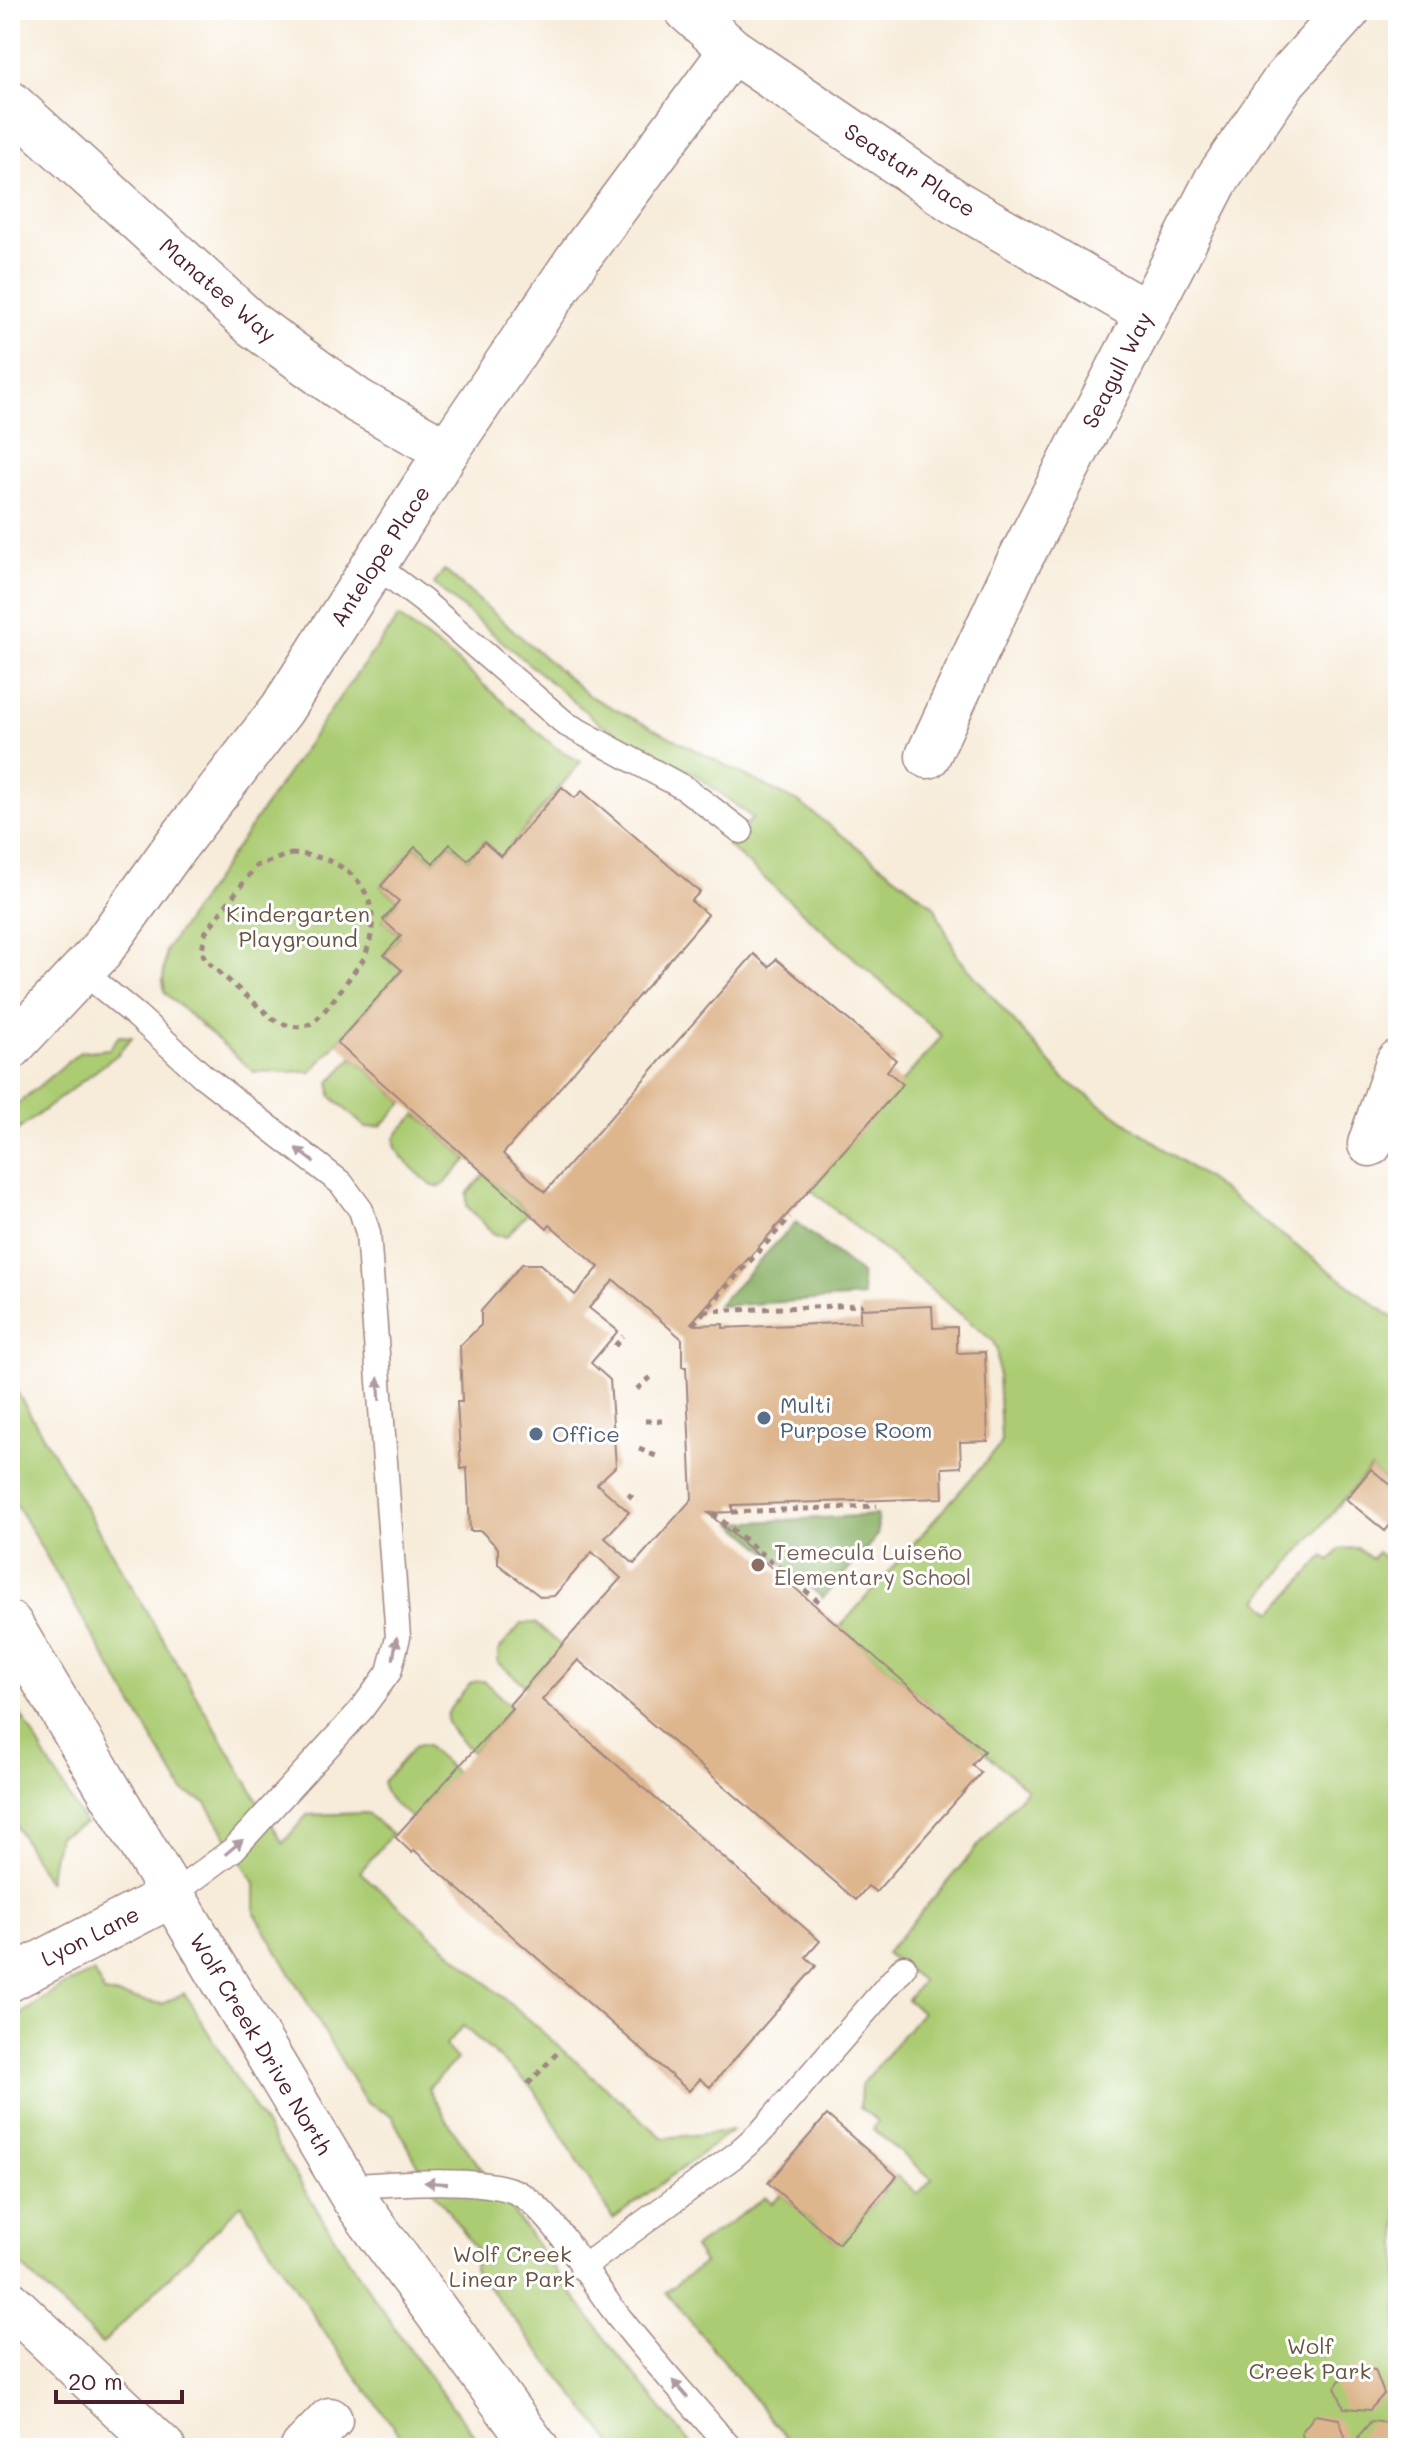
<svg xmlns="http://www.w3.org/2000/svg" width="1408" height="2458" viewBox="0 0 1408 2458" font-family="Mali,sans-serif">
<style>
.green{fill:#accc73;stroke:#7b764f;stroke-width:2}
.forest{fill:#89b065;stroke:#6a6848;stroke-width:2}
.building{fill:#deb68e;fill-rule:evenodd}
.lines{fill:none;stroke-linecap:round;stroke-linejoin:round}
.lane-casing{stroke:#a08682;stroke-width:27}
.street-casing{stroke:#a08682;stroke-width:47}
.secondary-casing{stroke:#a08682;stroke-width:47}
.path{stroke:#a08682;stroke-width:5;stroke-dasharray:6 6;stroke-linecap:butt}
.lane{stroke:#fff;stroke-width:24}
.street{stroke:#fff;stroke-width:44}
.secondary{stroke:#fff;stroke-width:44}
.oneway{fill:#ae9aa0}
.service-dot{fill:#5c6f8a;stroke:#fff;stroke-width:3}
.education-dot{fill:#8d6e63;stroke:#fff;stroke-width:3}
.labels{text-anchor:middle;stroke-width:6;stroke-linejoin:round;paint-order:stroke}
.street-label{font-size:22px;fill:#4a1f2b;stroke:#fff}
.park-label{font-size:22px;fill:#675341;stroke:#fff}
.service-label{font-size:22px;fill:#4e5e75;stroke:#fff;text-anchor:start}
.education-label{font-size:22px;fill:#785e54;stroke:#fff;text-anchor:start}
</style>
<rect width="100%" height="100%" fill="#fff"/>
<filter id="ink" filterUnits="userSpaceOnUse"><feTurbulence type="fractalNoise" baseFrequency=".0125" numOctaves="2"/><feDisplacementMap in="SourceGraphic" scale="16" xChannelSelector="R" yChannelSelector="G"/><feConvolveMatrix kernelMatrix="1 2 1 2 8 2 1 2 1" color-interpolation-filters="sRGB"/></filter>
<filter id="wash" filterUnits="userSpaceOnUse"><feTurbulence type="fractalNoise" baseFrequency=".006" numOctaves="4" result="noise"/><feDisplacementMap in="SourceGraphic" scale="32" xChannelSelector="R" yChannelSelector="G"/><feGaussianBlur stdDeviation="1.8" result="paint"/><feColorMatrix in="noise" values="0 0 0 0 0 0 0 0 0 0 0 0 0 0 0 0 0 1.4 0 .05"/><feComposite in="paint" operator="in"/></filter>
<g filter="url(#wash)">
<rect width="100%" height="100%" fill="#f7ecda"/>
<g class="green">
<path d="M 444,570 L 589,696 L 800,803 L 934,906 L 958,957 L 1064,1079 L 1210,1181 L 1398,1322 L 1398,1438 L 1391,1446 L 1398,1452 L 1398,1491 L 1370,1469 L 1258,1600 L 1273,1613 L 1324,1556 L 1330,1561 L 1340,1549 L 1357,1548 L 1372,1559 L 1377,1552 L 1398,1570 L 1398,2448 L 795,2448 L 666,2292 L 704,2263 L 694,2248 L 766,2197 L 772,2203 L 781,2194 L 838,2243 L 897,2176 L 918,2194 L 932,2179 L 873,2129 L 878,2121 L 860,2108 L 861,2086 L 922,2012 L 907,2000 L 922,1981 L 886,1953 L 1027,1789 L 840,1627 L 998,1448 L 1001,1440 L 997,1351 L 993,1341 L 810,1189 L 942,1036 L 727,845 L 753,818 L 696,775 L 599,723 L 434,584 Z"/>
<path d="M 399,617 L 454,659 L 555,747 L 581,762 L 501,857 L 484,842 L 468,860 L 450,844 L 433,863 L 415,847 L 381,886 L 399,901 L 383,920 L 401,936 L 385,955 L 402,970 L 311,1072 L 254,1072 L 165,993 L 163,981 L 166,950 L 342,694 Z"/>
<path d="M 119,1036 L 132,1037 L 118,1054 L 10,1136 L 10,1110 L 80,1052 L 109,1049 Z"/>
<path d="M 353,1057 L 404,1102 L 381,1126 L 366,1128 L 331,1096 L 330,1082 Z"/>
<path d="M 417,1114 L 468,1159 L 443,1185 L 436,1187 L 431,1185 C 422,1176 391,1153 395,1139 C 398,1130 410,1121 417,1114 Z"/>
<path d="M 485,1173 L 528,1213 L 506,1237 L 494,1234 L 467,1206 L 467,1194 Z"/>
<path d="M 10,1380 L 283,1843 L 307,1815 L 366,1813 L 392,1834 L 360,1872 L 663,2138 L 732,2131 L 613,2219 L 534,2089 L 463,2026 L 445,2046 L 457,2059 L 428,2088 L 451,2127 L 610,2345 L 694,2448 L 616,2448 L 474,2269 L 475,2248 L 428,2183 L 391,2115 L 366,2103 L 255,1913 L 255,1883 L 250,1875 L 206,1803 L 183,1791 L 10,1494 Z"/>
<path d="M 522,1623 L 535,1623 L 562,1646 L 526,1686 L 498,1663 L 498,1651 Z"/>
<path d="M 477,1681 L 484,1681 L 512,1708 L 472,1752 C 437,1717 440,1720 471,1683 Z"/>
<path d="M 10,1696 L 85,1824 L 58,1836 L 48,1882 L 10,1816 Z"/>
<path d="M 420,1745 L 427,1746 L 455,1772 L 413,1819 C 401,1809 383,1799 383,1782 L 414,1747 Z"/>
<path d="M 94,1972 L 104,1993 L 162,2004 L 184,1993 C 279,2147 370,2308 485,2448 L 409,2448 L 329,2339 L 241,2204 L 102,2344 L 10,2255 L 10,2022 L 62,1986 Z"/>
</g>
<g class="forest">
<path d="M 796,1222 L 861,1274 L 863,1297 L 717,1306 Z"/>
<path d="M 877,1515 L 878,1535 L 823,1598 L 733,1523 Z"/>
</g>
<g id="blocks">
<g class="building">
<path d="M 562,787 L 575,798 L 582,791 L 700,892 L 691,901 L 708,915 L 503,1154 L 545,1192 L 754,954 L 769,967 L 776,959 L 896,1060 L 887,1071 L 903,1084 L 691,1323 L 694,1325 L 723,1324 L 723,1328 L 860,1322 L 860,1309 L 932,1306 L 933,1328 L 957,1327 L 957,1353 L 985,1352 L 988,1441 L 960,1442 L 961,1467 L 942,1468 L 943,1498 L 732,1505 L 732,1512 L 708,1513 L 984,1751 L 972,1765 L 981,1773 L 876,1892 L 868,1886 L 856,1900 L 578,1660 L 542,1700 L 820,1941 L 806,1957 L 816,1966 L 710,2087 L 700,2079 L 689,2091 L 414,1850 L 412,1853 L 395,1837 L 512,1708 L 509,1705 L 621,1578 L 592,1552 L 554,1596 L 541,1597 L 498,1564 L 498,1548 L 481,1531 L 470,1531 L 467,1468 L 461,1469 L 457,1402 L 462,1402 L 460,1346 L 481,1325 L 481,1311 L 522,1264 L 540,1264 L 575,1295 L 599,1267 L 550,1225 L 547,1229 L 337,1043 L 402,970 L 384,955 L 401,936 L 383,920 L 399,901 L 381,886 L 415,847 L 433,863 L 450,844 L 468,860 L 484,842 L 501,857 ZM 614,1280 L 682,1339 L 682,1367 L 686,1367 L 692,1499 L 634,1564 L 605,1538 L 629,1512 L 597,1484 L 616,1466 L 610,1380 L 591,1363 L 618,1331 L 589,1308 Z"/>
<path d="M 1371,1469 L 1398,1491 L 1398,1516 L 1385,1531 L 1346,1499 Z"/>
<path d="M 827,2115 L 897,2176 L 838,2244 L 768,2183 Z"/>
<path d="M 1350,2367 L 1375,2370 L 1384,2394 L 1370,2410 L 1344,2408 L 1335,2387 Z"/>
<path d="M 1315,2415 L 1339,2419 L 1347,2442 L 1342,2448 L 1308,2448 L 1301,2433 Z"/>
<path d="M 1371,2421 L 1397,2424 L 1398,2448 L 1363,2448 L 1358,2437 Z"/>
</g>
</g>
</g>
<g filter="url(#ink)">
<use href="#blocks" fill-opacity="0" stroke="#a08682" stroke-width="2"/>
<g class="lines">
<g class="lane-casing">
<g id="lane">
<path d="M 374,564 L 423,601 L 566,724 L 686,789 L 741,831"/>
<path d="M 82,971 L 137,1016 L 203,1076 L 341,1183 L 361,1210 L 368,1233 L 398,1637 L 389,1672 L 361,1710 L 234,1849 L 172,1895"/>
<path d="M 346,2187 C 388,2184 479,2176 516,2192 C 551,2208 588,2277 612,2308 C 649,2357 691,2402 730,2448"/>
<path d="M 582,2268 L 734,2156 L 762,2131 L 904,1967"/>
</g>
</g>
<g class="street-casing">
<g id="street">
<path d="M 687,10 L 732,50 L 955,202 L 1146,313"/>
<path d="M 10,103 L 253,325 L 358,401 L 447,451"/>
<path d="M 928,756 L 1014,571 L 1216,181 L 1285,80 L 1348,10"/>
<path d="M 10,1048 L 99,953 L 175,847 L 282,709 L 447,451 L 579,257 L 732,50"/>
<path d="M 1370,1144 L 1398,1062"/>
<path d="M 10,1979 L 172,1895"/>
<path d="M 10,2303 L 163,2448"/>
<path d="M 303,2448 L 330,2420"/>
</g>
</g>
<g class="secondary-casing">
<path id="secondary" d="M 10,1624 L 354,2199 L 536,2448"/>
</g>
<g class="path">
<path d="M 291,854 C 352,854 391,900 363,960 C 352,973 323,1018 310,1024 C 298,1030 284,1025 273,1019 L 205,960 L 202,950 L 205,933 L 256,866 Z"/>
<path d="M 704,1311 L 863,1305"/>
<path d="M 693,1324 L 790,1217"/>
<path d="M 615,1346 L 623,1336"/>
<path d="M 637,1389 L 651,1377"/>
<path d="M 645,1421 L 662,1421"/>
<path d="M 639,1449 L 656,1456"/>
<path d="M 628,1494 L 637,1502"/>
<path d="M 732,1512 L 877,1506"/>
<path d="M 713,1513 L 819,1602"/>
<path d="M 528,2084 L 561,2049"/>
</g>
<use href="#lane" class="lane"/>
<use href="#street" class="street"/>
<use href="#secondary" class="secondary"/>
</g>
<defs><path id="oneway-solid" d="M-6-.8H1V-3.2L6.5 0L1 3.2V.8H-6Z" transform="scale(2)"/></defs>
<g class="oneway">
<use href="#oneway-solid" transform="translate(305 1155) rotate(-142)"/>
<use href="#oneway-solid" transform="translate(379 1389) rotate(-94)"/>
<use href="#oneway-solid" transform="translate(395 1648) rotate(-81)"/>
<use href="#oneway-solid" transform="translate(234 1847) rotate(-40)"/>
<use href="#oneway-solid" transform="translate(436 2183) rotate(-177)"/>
<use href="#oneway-solid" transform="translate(680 2389) rotate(-131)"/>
</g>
</g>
<g class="service-dot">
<circle cx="764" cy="1418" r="8"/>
<circle cx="536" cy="1434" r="8"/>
</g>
<circle class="education-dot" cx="758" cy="1565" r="8"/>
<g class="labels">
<g class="street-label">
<text transform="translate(910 170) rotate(33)" y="8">Seastar Place</text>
<text transform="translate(218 290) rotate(41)" y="8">Manatee Way</text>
<text transform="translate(1117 370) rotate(-63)" y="8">Seagull Way</text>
<text transform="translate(380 556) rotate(-57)" y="8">Antelope Place</text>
<text transform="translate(90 1936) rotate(-27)" y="8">Lyon Lane</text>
<text transform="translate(261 2044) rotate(59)" y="8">Wolf Creek Drive North</text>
</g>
<g class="park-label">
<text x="298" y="922">Kindergarten<tspan x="298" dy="25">Playground</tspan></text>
<text x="512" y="2262">Wolf Creek<tspan x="512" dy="25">Linear Park</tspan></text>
<text x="1310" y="2354">Wolf<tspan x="1310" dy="25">Creek Park</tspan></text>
</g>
<g class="service-label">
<text x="780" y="1413">Multi<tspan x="780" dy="25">Purpose Room</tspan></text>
<text x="552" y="1442">Office</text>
</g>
<g class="education-label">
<text x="774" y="1560">Temecula Luiseño<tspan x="774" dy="25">Elementary School</tspan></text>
</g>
</g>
<rect width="1408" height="2458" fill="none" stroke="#fff" stroke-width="40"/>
<path d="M56 2390v12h126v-12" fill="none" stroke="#4a1f2b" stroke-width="4"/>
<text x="68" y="2390" font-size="24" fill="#4a1f2b" stroke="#ffffff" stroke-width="6" paint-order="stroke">20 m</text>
</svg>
